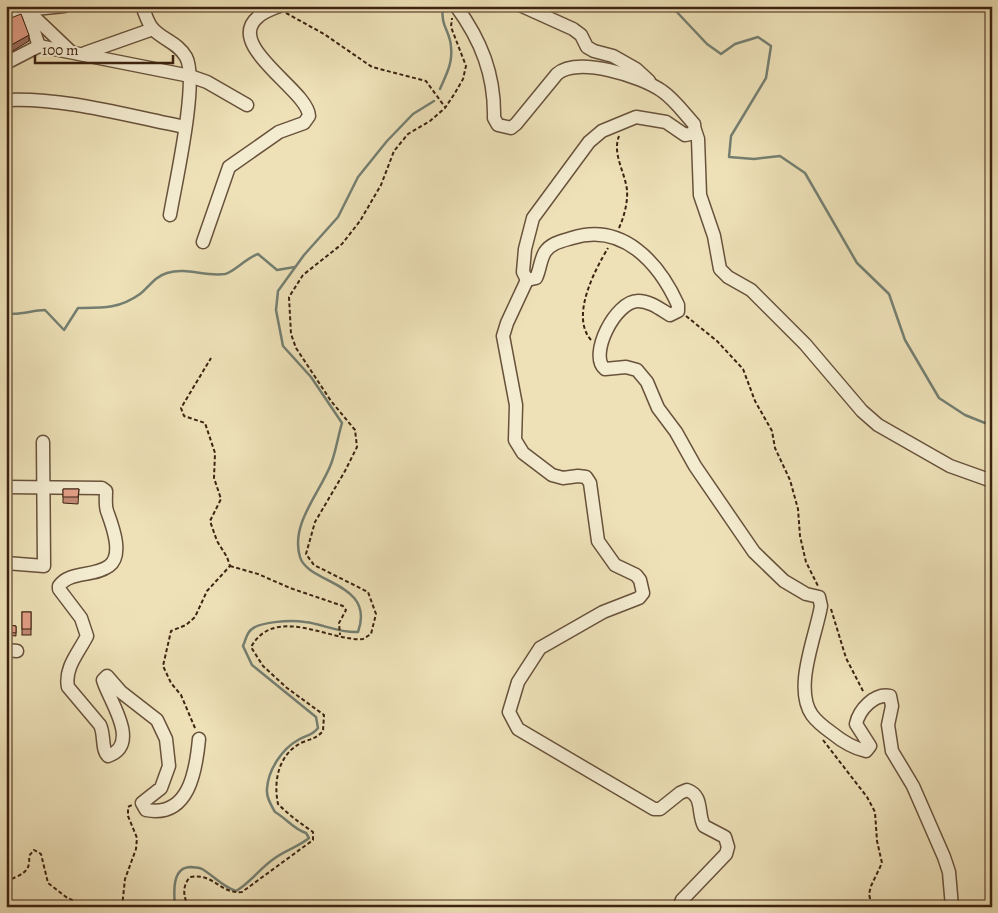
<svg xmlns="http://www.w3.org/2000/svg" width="998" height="913" viewBox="0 0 998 913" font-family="Alegreya,serif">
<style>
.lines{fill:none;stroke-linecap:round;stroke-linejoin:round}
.stream{stroke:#747f71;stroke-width:2.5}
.minor-casing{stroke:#68523b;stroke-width:15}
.path{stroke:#3c2311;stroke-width:2;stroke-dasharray:4 2.5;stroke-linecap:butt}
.minor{stroke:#f4ecd1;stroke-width:12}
.wall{fill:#c48a76;stroke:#3c2311}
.shaded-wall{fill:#a07060;stroke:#3c2311}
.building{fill:#e4a089;stroke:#3c2311}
</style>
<rect width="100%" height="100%" fill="#eee1b8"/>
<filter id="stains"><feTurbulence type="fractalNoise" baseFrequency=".004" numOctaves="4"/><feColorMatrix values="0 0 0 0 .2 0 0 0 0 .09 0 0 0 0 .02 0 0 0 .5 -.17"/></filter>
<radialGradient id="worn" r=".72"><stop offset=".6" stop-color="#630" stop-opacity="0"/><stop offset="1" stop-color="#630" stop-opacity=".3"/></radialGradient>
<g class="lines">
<g class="stream">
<path d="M 643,6 L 674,9 L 707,44 L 721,54 L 735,44 L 758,37 L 771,46 L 766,78 L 731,136 L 729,157 L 754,159 L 780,156 L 805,173 L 857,263 L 889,294 L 905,340 L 939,398 L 965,415 L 985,423 L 992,420"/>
<path d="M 440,89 C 446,75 453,63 451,47 C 450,30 440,27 443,6"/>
<path d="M 6,313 C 19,316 32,310 45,310 L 64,330 L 78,308 C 102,308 119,309 140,294 C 150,286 154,277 167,273 C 187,267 205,277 225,274 C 234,272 246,258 258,254 L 277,270 L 295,267"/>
<path d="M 175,907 C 174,894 171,867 191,867 C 195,868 199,867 202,869 C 214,876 223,887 236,891 C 251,882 260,868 275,858 C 286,850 298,847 309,838 L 306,833 C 293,829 286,818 275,812 C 271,805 266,797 267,789 C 268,770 282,749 298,740 C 306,735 312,736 318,728 L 316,717 L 252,665 L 243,646 C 245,642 246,636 249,632 C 256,621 292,620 305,622 C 323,624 339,633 358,632 C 376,582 308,584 300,557 C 290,524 320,493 331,464 C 336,451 338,436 342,423 L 311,377 L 283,346 L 276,310 L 278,291 L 304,255 L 338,217 L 358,177 L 387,141 L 413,114 L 434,101"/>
</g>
<g class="minor-casing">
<g id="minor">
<path d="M 142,6 C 145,13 148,25 154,30 C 164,40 178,43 186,57 C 199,80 175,185 170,215"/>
<path d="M 456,6 C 481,40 495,75 494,118 L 498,125 L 511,128 L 516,124 L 557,74 C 577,56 641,76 662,91 C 674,99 684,113 694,124 L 695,133 L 685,135 L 666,122 L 636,117 L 602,131 L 589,142 L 533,218 L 525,249 L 523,272 L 527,280 L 536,278 C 540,270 540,260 545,252 C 551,243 562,241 572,238 C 623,222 659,263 678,305 L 678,311 L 670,315 C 660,309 650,301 638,301 C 615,301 588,356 605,369 L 626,367 L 637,370 L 647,382 L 658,408 L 676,432 L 695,466 L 754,552 L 784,581 L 806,594 L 819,597 L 821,606 C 816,636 793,688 812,715 C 817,722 825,728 832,733 C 843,742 853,748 866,751 L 870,746 L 856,724 C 859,710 874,693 890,696 L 892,706 L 888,725 L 892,751 L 913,786 L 944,857 L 949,872 L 952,907"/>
<path d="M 522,6 L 573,29 L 581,35 L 587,47 L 594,51 L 613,56 L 636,69 L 649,81"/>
<path d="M 28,11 L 70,51"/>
<path d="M 6,12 L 64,6"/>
<path d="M 28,14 L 39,46"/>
<path d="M 85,53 L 153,29"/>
<path d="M 6,63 L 39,46 L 190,76 L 207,82 L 247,105"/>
<path d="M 6,100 C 64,97 128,116 185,127"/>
<path d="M 695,130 L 698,139 L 700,195 L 714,236 L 720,269 L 728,277 L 751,290 L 805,344 L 862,411 L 878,425 L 950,466 L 992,481"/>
<path d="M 203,242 L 229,167 L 279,132 L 304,123 L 309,116 C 308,90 224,46 258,17 C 263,12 272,9 279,6"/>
<path d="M 527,280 L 507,323 L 503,336 L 516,405 L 515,440 L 523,453 L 552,475 L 563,478 L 578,476 L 586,477 L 590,483 L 598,541 L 615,565 L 636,575 L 640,580 L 643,593 L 639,598 L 603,612 L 540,648 L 518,682 L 509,712 L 518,729 L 654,809 L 660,809 L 680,793 L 687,790 C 704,796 697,813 704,826 L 725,837 L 728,847 L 726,854 L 682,900 L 679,907"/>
<path d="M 6,487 L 102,488 L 106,491 C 106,498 105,505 107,511 C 112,525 124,555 109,566 C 94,577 69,571 59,586 L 59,589 L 81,618 L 87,636 C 79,652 64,668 68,687 L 100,725 C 105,735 101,749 108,756 C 142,744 108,699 103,680 L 107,676 L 121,692 L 157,720 L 166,739 L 169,766 L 161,788 L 142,803 L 146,810 C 189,818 196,771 199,739"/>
<path d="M 6,563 L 44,566 L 43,442"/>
<path d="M 6,650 L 17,651"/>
</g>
</g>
<g class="path">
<path d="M 286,13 L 324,34 L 372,67 L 426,81 L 445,107"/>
<path d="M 619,228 C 624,217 628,202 627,190 C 625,172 612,154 619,136"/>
<path d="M 686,316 L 717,341 L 743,369 L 755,401 L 772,431 L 775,448 L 790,480 L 798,509 L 800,536 L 806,562 L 818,586"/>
<path d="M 591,340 C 570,316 595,270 608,248"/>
<path d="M 230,566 L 258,574 L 290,588 L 343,606 L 346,610 L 339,623 L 340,635"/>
<path d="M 831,609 L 846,658 L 864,693"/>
<path d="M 195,728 L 181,695 L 171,683 L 163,666 L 171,631 L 186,625 L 195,617 L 207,591 L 230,566 L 227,557 L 217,541 L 210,521 L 221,499 L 214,478 L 215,453 L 205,423 L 184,416 L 181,408 L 211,358"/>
<path d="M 823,740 L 867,797 L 875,812 L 877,841 L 882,863 L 871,886 L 869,894 L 872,907"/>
<path d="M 6,882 C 20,874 31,874 29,856 L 34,850 L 41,854 L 48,883 L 66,897 L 78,903 L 79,907"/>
<path d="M 122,907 L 125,879 L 136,849 L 137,838 L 128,816 L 128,807 L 132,805"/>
<path d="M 189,907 C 183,897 182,886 190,877 C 215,873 219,894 242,892 L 313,840 L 313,832 C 300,823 289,815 278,804 C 273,780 279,753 303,742 C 311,739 317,738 323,731 L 324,715 L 287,688 L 263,666 L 251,647 C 275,604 331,642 363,639 L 371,634 L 376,614 L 368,592 L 314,565 L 306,554 L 315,522 L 345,471 L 357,447 L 355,430 L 331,401 L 296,348 L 291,334 L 289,297 L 303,275 L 342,244 L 360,221 L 381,185 L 394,151 L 408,134 L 430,121 L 445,108 L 455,93 L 463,79 L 466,66 L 451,27 L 452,18"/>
</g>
<use href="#minor" class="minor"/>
</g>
<g class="wall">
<path d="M 63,489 L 79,489 L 78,504 L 63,503 Z"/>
<path d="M 6,601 L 9,608 L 8,617 L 6,616 Z"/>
<rect x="22" y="612" width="9" height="23"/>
<path d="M 8,625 L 16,626 L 16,636 L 7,635 Z"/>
</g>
<path class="shaded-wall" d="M 29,35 L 29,41 L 6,55 L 6,48 Z"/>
<g class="building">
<path d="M 21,14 L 29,35 L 6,48 L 6,20 Z"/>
<path d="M 63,489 L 79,489 L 78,497 L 63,497 Z"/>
<path d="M 6,601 L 9,602 L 8,610 L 6,610 Z"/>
<rect x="22" y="612" width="9" height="17"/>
<path d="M 8,625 L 16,626 L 16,633 L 7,632 Z"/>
</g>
<rect width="998" height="913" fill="none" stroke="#eee1b8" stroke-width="25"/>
<rect x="8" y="8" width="983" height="898" fill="none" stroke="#3c2311" stroke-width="2.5"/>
<rect x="12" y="12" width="973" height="888" fill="none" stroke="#3c2311"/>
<path d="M35 55v8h138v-8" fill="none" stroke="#3c2311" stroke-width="2.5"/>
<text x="42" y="55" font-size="15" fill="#3c2311" stroke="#f4ecd1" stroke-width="4" paint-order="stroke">100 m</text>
<rect width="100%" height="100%" filter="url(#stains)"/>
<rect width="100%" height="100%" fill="url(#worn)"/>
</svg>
